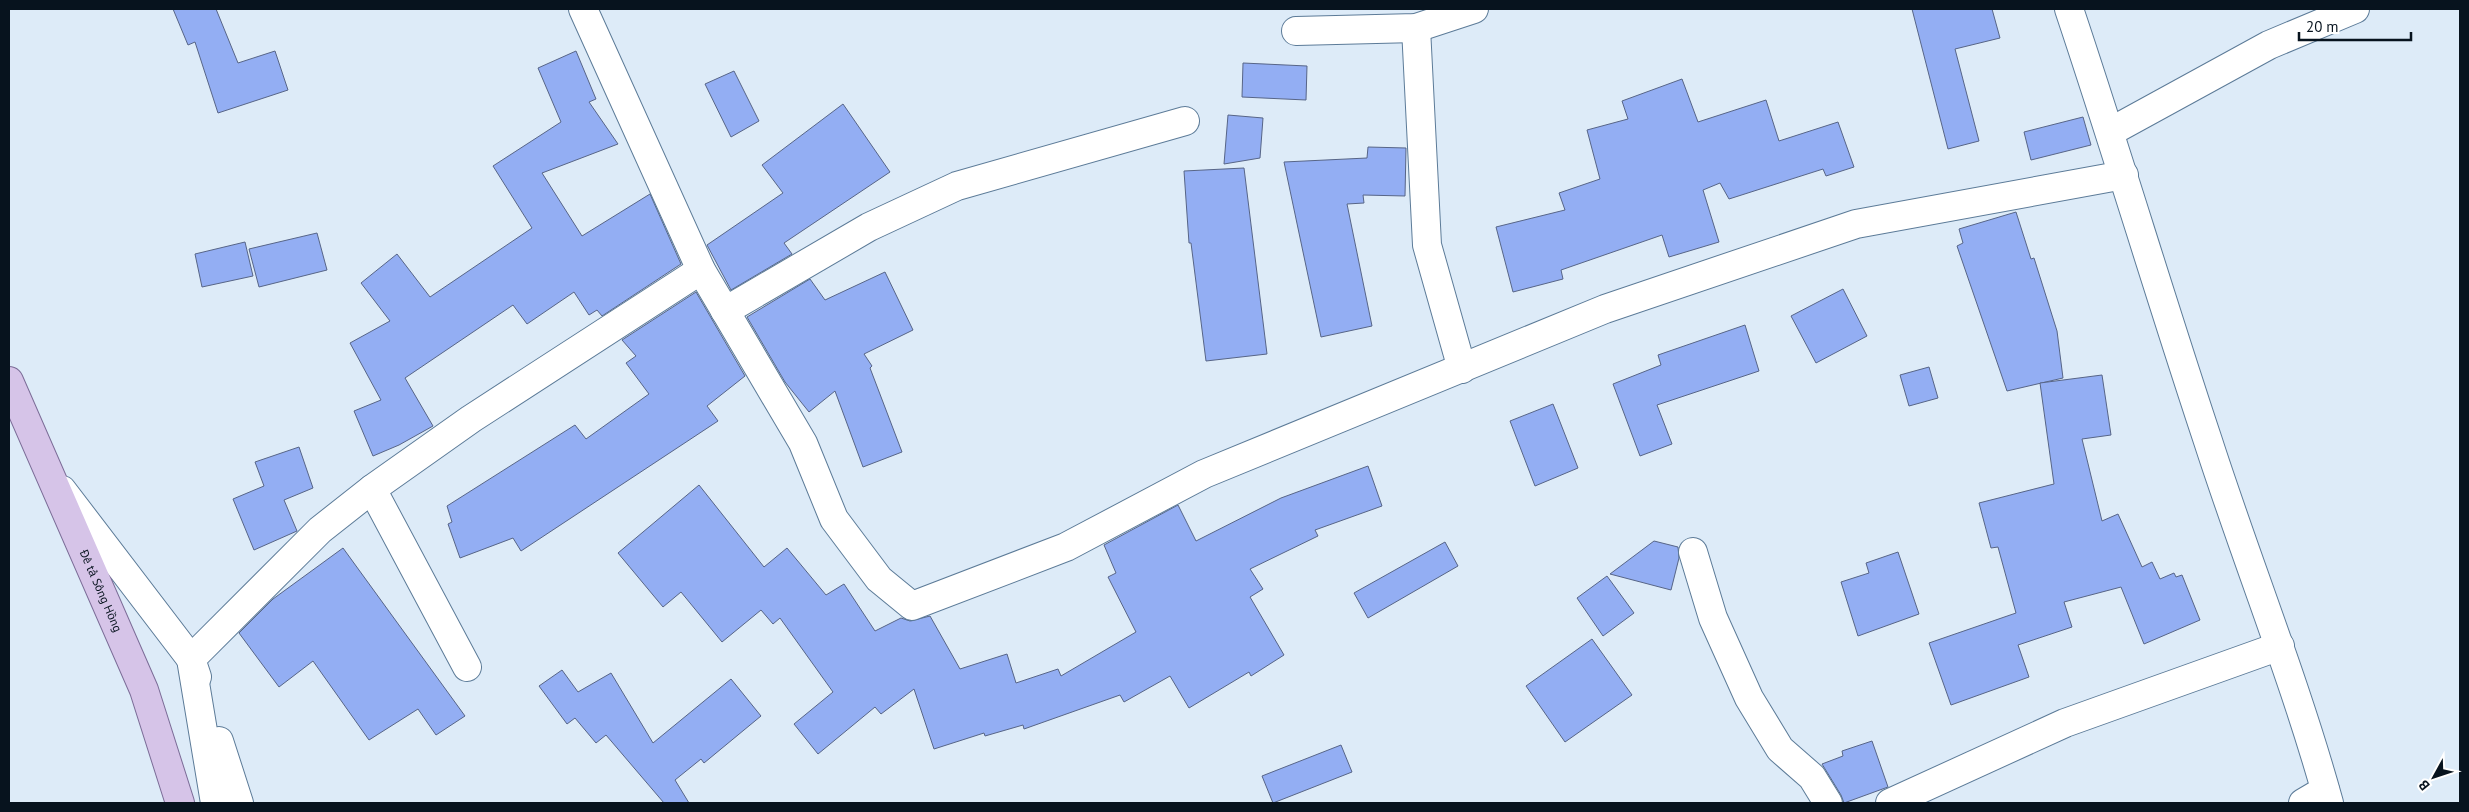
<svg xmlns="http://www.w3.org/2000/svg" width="2469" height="812" viewBox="0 0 2469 812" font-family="'PT Sans',sans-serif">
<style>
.building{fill:#93aef3;stroke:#576587}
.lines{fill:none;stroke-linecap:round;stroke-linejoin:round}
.street-casing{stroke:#5c7b98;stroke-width:30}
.primary-casing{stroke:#7b6c97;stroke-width:30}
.street{stroke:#fff;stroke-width:28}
.primary{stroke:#d6c4e8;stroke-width:28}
.labels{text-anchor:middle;stroke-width:5;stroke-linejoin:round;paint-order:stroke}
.street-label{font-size:12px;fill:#07131e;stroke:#fff}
</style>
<rect width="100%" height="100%" fill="#ddebf8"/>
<g class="building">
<path d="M 173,9 L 216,9 L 238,63 L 275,51 L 288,90 L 218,113 L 195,42 L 188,45 Z"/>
<path d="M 1912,9 L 1992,9 L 2000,38 L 1955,49 L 1979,141 L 1948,149 Z"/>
<path d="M 576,51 L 596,99 L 589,102 L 618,144 L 542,173 L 582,236 L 650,194 L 681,264 L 602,316 L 597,310 L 589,315 L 574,292 L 527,324 L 513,305 L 405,378 L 433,426 L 399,445 L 373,456 L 354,411 L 381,400 L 350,343 L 390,321 L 361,283 L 397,254 L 430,297 L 532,228 L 493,166 L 561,122 L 538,68 Z"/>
<path d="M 1243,63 L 1307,66 L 1306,100 L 1242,97 Z"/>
<path d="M 734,71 L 759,121 L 731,137 L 705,84 Z"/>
<path d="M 1682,79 L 1698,122 L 1766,100 L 1779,141 L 1838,122 L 1854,167 L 1826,176 L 1823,169 L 1729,199 L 1720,183 L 1703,190 L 1719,242 L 1669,257 L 1662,235 L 1561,270 L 1563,279 L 1513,292 L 1496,227 L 1565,210 L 1559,193 L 1600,179 L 1587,130 L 1628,119 L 1622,101 Z"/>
<path d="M 843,104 L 890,172 L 784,243 L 792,254 L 731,290 L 707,245 L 783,193 L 762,165 Z"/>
<path d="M 1228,115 L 1263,118 L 1260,158 L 1224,164 Z"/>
<path d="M 2083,117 L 2091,145 L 2031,160 L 2024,132 Z"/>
<path d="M 1368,147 L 1406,148 L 1405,196 L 1363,195 L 1364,203 L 1347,204 L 1372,326 L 1321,337 L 1284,162 L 1367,158 Z"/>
<path d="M 1244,168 L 1267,354 L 1206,361 L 1191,243 L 1189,243 L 1184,171 Z"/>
<path d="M 2016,212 L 2031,259 L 2034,258 L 2057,331 L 2063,378 L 2007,391 L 1957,246 L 1963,243 L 1959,229 Z"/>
<path d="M 317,233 L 327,270 L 259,287 L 249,249 Z"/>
<path d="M 245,242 L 253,276 L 202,287 L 195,254 Z"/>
<path d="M 885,272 L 913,330 L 864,354 L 872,366 L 870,368 L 902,452 L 863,467 L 835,391 L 809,412 L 785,382 L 747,317 L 810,279 L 825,300 Z"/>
<path d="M 1843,289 L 1867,336 L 1816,363 L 1791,316 Z"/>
<path d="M 696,292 L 745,376 L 707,406 L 718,421 L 521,551 L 513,538 L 460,558 L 448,524 L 452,522 L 447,506 L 575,425 L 586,439 L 649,394 L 626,363 L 636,356 L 622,340 Z"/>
<path d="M 1745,325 L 1759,371 L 1657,405 L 1672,444 L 1640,456 L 1613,384 L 1661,365 L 1658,355 Z"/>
<path d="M 1929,367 L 1938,398 L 1909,406 L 1900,375 Z"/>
<path d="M 2102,375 L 2111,435 L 2082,439 L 2102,521 L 2118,514 L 2142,567 L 2152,562 L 2160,579 L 2174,573 L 2176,577 L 2182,575 L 2200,620 L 2144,644 L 2121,587 L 2064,602 L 2072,627 L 2018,645 L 2029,677 L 1951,705 L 1929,643 L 2016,613 L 1998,547 L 1991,548 L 1979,503 L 2054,484 L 2040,383 Z"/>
<path d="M 1553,404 L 1578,468 L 1535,486 L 1510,421 Z"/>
<path d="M 299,447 L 313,488 L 284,500 L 297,531 L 254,550 L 233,499 L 264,486 L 255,462 Z"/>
<path d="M 1368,466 L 1382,506 L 1315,530 L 1318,536 L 1250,569 L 1263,589 L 1250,597 L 1284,655 L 1251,676 L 1249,672 L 1189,708 L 1170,676 L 1124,702 L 1120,695 L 1024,729 L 1023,725 L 985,736 L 984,733 L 934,749 L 914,689 L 881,714 L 875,707 L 818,754 L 794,724 L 833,692 L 780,618 L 773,624 L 761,610 L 722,642 L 681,592 L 663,607 L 618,553 L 699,485 L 764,567 L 787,548 L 826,595 L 844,584 L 875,631 L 901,618 L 910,621 L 930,616 L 960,669 L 1007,654 L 1016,683 L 1058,669 L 1061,676 L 1136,632 L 1108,577 L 1116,573 L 1104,545 L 1178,505 L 1196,541 L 1281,498 Z"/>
<path d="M 1654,541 L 1678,547 L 1679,558 L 1671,590 L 1610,574 Z"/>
<path d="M 1445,542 L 1458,566 L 1368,618 L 1354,593 Z"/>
<path d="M 343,548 L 465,716 L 436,735 L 418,709 L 369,740 L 313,661 L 279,687 L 239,633 L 273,599 Z"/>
<path d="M 1898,552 L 1919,614 L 1858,636 L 1841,582 L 1869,573 L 1866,563 Z"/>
<path d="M 1607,576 L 1634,613 L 1603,636 L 1577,598 Z"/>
<path d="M 1592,639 L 1632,695 L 1565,742 L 1526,686 Z"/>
<path d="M 562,670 L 578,692 L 611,673 L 653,743 L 731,679 L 761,716 L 704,763 L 701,759 L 675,780 L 689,803 L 664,803 L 606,735 L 596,743 L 575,718 L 567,724 L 539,686 Z"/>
<path d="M 1872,741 L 1888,787 L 1844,803 L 1841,795 L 1822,764 L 1843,756 L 1842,751 Z"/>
<path d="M 1341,745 L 1352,772 L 1273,803 L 1262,776 Z"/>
</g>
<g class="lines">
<g class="street-casing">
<g id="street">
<path d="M 583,9 L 701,270 L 803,443 L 834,519 L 879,579 L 912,606 L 1066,547 L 1204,474 L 1605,309 L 1856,224 L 2124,175"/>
<path d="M 2069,9 C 2117,152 2160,297 2208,441 C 2247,562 2295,680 2329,803"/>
<path d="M 1416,28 L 1427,245 L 1462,369"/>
<path d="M 1296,31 L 1416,28 L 1474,9"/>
<path d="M 2110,132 L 2269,45 L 2355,9"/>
<path d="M 725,311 L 869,227 L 957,186 L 1185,121"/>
<path d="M 372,489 L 467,667"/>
<path d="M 62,490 L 191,659 L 197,677"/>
<path d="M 1693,552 L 1713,618 L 1749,698 L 1780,749 L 1812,777 L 1828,803"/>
<path d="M 219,741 L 239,803"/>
<path d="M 215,803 L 191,659 L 320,530 L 372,489 L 471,419 L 701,270"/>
<path d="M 1890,803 L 2065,723 L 2280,646"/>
<path d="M 2303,803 L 2325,790"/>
</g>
</g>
<g class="primary-casing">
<g id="primary">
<path id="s1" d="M 9,381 L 144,690 L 180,803"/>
</g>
</g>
<use href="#street" class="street"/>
<use href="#primary" class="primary"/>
</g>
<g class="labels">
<g class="street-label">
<text dy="4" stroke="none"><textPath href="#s1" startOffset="229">Đê tả Sông Hồng</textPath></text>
</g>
</g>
<rect width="2469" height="812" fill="none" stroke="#07131e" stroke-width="20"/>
<g transform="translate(2434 777) rotate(230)" stroke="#ffffff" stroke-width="4" paint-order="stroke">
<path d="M0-4L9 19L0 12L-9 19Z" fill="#07131e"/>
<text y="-8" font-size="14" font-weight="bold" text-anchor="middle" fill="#07131e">B</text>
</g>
<path d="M2299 32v8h112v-8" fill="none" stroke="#07131e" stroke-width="2.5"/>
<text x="2306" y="32" font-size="15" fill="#07131e" stroke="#ffffff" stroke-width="4" paint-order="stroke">20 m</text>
</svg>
